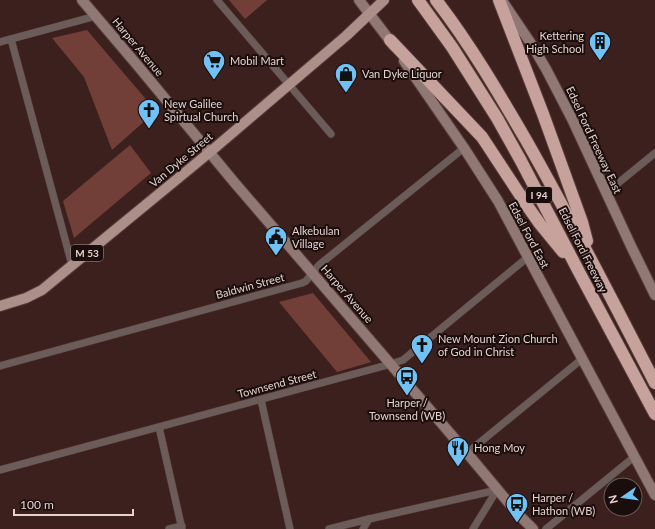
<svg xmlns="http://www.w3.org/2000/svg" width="655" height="529" viewBox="0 0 655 529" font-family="Lato,sans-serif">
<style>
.green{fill:#723e38}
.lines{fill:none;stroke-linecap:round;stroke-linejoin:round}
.street-casing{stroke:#573c39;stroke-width:8}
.secondary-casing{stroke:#573c39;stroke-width:12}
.primary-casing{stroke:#573c39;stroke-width:12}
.highway-casing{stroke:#573c39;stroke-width:14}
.street{stroke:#6b5c5a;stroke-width:7}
.secondary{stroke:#907975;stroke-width:10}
.primary{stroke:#ad8f8a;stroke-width:10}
.highway{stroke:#c7a29d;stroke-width:12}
.labels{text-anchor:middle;stroke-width:4;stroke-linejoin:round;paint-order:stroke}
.shield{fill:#1a0e0c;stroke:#a89694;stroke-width:1}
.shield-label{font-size:10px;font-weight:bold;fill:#e5d1ce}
.poi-label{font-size:11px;fill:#e5d1ce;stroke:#1a0e0c;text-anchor:start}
.street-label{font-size:11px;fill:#e5d1ce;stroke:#1a0e0c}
</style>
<rect width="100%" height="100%" fill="#3c201d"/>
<g class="green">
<path d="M 229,0 L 267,0 L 245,19 Z"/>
<path d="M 87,30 L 156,111 L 112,150 L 84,77 L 52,38 Z"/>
<path d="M 130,145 L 151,173 L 74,238 L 63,201 Z"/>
<path d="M 313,293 L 371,362 L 337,372 L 279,302 Z"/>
</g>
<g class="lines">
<g class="street-casing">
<g id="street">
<path d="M 217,0 L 331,134"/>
<path d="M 11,39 L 72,265"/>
<path d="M 0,42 L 96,16"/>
<path d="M 606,193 L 655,153"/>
<path d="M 0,366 L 302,283 L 306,281 L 319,265 L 464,148"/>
<path d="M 261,400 L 290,529"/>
<path d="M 159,427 L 182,529"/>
<path d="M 467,453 L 582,359"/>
<path d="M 0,470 L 391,364 L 403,360 L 528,257"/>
<path d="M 169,529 L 182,526"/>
<path d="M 329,529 L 369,519 L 497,490"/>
<path d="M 363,529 L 369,519"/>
<path d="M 473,529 L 497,490"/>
<path d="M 546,529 L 634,457"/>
</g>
</g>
<g class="secondary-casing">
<g id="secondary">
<path d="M 82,0 L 138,66 L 234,182 L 467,453 L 518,514 L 533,529"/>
<path d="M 359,0 L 394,46"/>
<path d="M 503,2 L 532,45 L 546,69 L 572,119 L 631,246 L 655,295"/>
<path d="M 404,61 L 464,148 L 498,201 L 655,495"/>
</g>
</g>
<g class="primary-casing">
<path id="primary" d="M 0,306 L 26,298 L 42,290 L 210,152 L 346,36 L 384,0"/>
</g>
<g class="highway-casing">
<g id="highway">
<path d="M 418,0 L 452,47 L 497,118 L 521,161 L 579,272 L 655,414"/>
<path d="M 436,0 C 470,44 498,92 526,140 C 571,219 613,301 655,383"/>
<path d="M 499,0 L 543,114 L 582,222 L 587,241"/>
<path d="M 390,40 L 482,137 L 528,207 L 540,224 L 563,252"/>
</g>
</g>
<use href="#street" class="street"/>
<use href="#secondary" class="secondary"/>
<use href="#primary" class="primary"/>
<use href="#highway" class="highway"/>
</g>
<defs>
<g id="building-pin" transform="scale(1.15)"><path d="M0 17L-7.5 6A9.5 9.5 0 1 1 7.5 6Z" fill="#71c1f5" stroke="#1a0e0c"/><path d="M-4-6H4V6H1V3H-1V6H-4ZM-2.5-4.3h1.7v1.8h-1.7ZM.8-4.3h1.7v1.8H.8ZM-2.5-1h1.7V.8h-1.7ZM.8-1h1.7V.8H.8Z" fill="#111"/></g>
<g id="supermarket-pin" transform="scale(1.15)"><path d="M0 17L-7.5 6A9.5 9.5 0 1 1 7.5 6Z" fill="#71c1f5" stroke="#1a0e0c"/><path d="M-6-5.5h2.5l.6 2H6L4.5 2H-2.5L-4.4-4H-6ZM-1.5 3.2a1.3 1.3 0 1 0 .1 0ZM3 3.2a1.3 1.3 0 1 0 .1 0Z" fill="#111"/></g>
<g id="shop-pin" transform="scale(1.15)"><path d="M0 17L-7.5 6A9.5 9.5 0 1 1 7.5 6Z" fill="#71c1f5" stroke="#1a0e0c"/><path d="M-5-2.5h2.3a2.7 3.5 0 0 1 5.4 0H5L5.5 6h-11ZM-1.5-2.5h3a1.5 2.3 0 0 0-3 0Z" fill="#111"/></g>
<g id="church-pin" transform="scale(1.15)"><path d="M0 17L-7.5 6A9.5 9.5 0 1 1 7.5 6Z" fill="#71c1f5" stroke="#1a0e0c"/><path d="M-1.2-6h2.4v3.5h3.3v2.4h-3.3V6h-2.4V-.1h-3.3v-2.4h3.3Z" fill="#111"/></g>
<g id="civic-pin" transform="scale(1.15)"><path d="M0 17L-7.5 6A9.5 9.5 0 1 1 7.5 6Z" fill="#71c1f5" stroke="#1a0e0c"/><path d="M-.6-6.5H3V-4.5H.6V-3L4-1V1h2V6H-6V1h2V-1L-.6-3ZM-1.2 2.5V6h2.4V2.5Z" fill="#111"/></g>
<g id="bus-pin" transform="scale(1.15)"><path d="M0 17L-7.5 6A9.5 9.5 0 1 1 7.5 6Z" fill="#71c1f5" stroke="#1a0e0c"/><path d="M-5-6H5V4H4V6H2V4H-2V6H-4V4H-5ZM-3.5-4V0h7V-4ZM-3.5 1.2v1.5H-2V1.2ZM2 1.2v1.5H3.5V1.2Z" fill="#111"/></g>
<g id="restaurant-pin" transform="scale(1.15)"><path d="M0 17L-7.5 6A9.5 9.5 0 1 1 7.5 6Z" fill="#71c1f5" stroke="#1a0e0c"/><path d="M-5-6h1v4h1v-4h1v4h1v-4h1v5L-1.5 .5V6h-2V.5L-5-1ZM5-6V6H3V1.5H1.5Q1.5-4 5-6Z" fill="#111"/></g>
</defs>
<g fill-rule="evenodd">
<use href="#building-pin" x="600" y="42"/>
<use href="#supermarket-pin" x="214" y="61"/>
<use href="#shop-pin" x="346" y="74"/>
<use href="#church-pin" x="149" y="110"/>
<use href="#civic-pin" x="276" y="237"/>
<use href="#church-pin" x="422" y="345"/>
<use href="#bus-pin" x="407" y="377"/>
<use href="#restaurant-pin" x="458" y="448"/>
<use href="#bus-pin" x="517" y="504"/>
</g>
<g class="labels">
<g class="shield">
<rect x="526" y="187" width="26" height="16" rx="3"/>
<rect x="71" y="245" width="32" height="16" rx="3"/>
</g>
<g class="shield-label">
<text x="539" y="199">I 94</text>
<text x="87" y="257">M 53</text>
</g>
<g class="poi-label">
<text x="584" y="40" text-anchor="end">Kettering<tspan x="584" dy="13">High School</tspan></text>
<text x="230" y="65">Mobil Mart</text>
<text x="362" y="78">Van Dyke Liquor</text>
<text x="164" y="108">New Galilee<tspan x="164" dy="13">Spirtual Church</tspan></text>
<text x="292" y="235">Alkebulan<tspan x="292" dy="13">Village</tspan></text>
<text x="438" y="343">New Mount Zion Church<tspan x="438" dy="13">of God in Christ</tspan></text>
<text x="407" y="407" text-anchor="middle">Harper /<tspan x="407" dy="13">Townsend (WB)</tspan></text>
<text x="474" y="452">Hong Moy</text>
<text x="532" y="502">Harper /<tspan x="532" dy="13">Hathon (WB)</tspan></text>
</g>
<g class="street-label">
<text transform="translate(138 47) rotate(50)" y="4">Harper Avenue</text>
<text transform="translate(594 140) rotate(65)" y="4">Edsel Ford Freeway East</text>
<text transform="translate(181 160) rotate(-40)" y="4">Van Dyke Street</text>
<text transform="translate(529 235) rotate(62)" y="4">Edsel Ford East</text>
<text transform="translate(583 250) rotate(63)" y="4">Edsel Ford Freeway</text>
<text transform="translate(250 286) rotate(-15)" y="4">Baldwin Street</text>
<text transform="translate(347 294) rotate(49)" y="4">Harper Avenue</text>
<text transform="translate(277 384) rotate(-15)" y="4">Townsend Street</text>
</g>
</g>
<g transform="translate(623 497) rotate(257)"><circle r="19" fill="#1a0e0c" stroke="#6b5c5a"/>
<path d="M0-3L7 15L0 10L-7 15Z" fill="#71c1f5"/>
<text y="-6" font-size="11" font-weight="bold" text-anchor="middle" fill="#e5d1ce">N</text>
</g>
<path d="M14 509v6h119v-6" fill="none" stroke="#e5d1ce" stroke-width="2"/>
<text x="20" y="509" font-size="12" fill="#e5d1ce" stroke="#1a0e0c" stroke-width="3" paint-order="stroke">100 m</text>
</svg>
